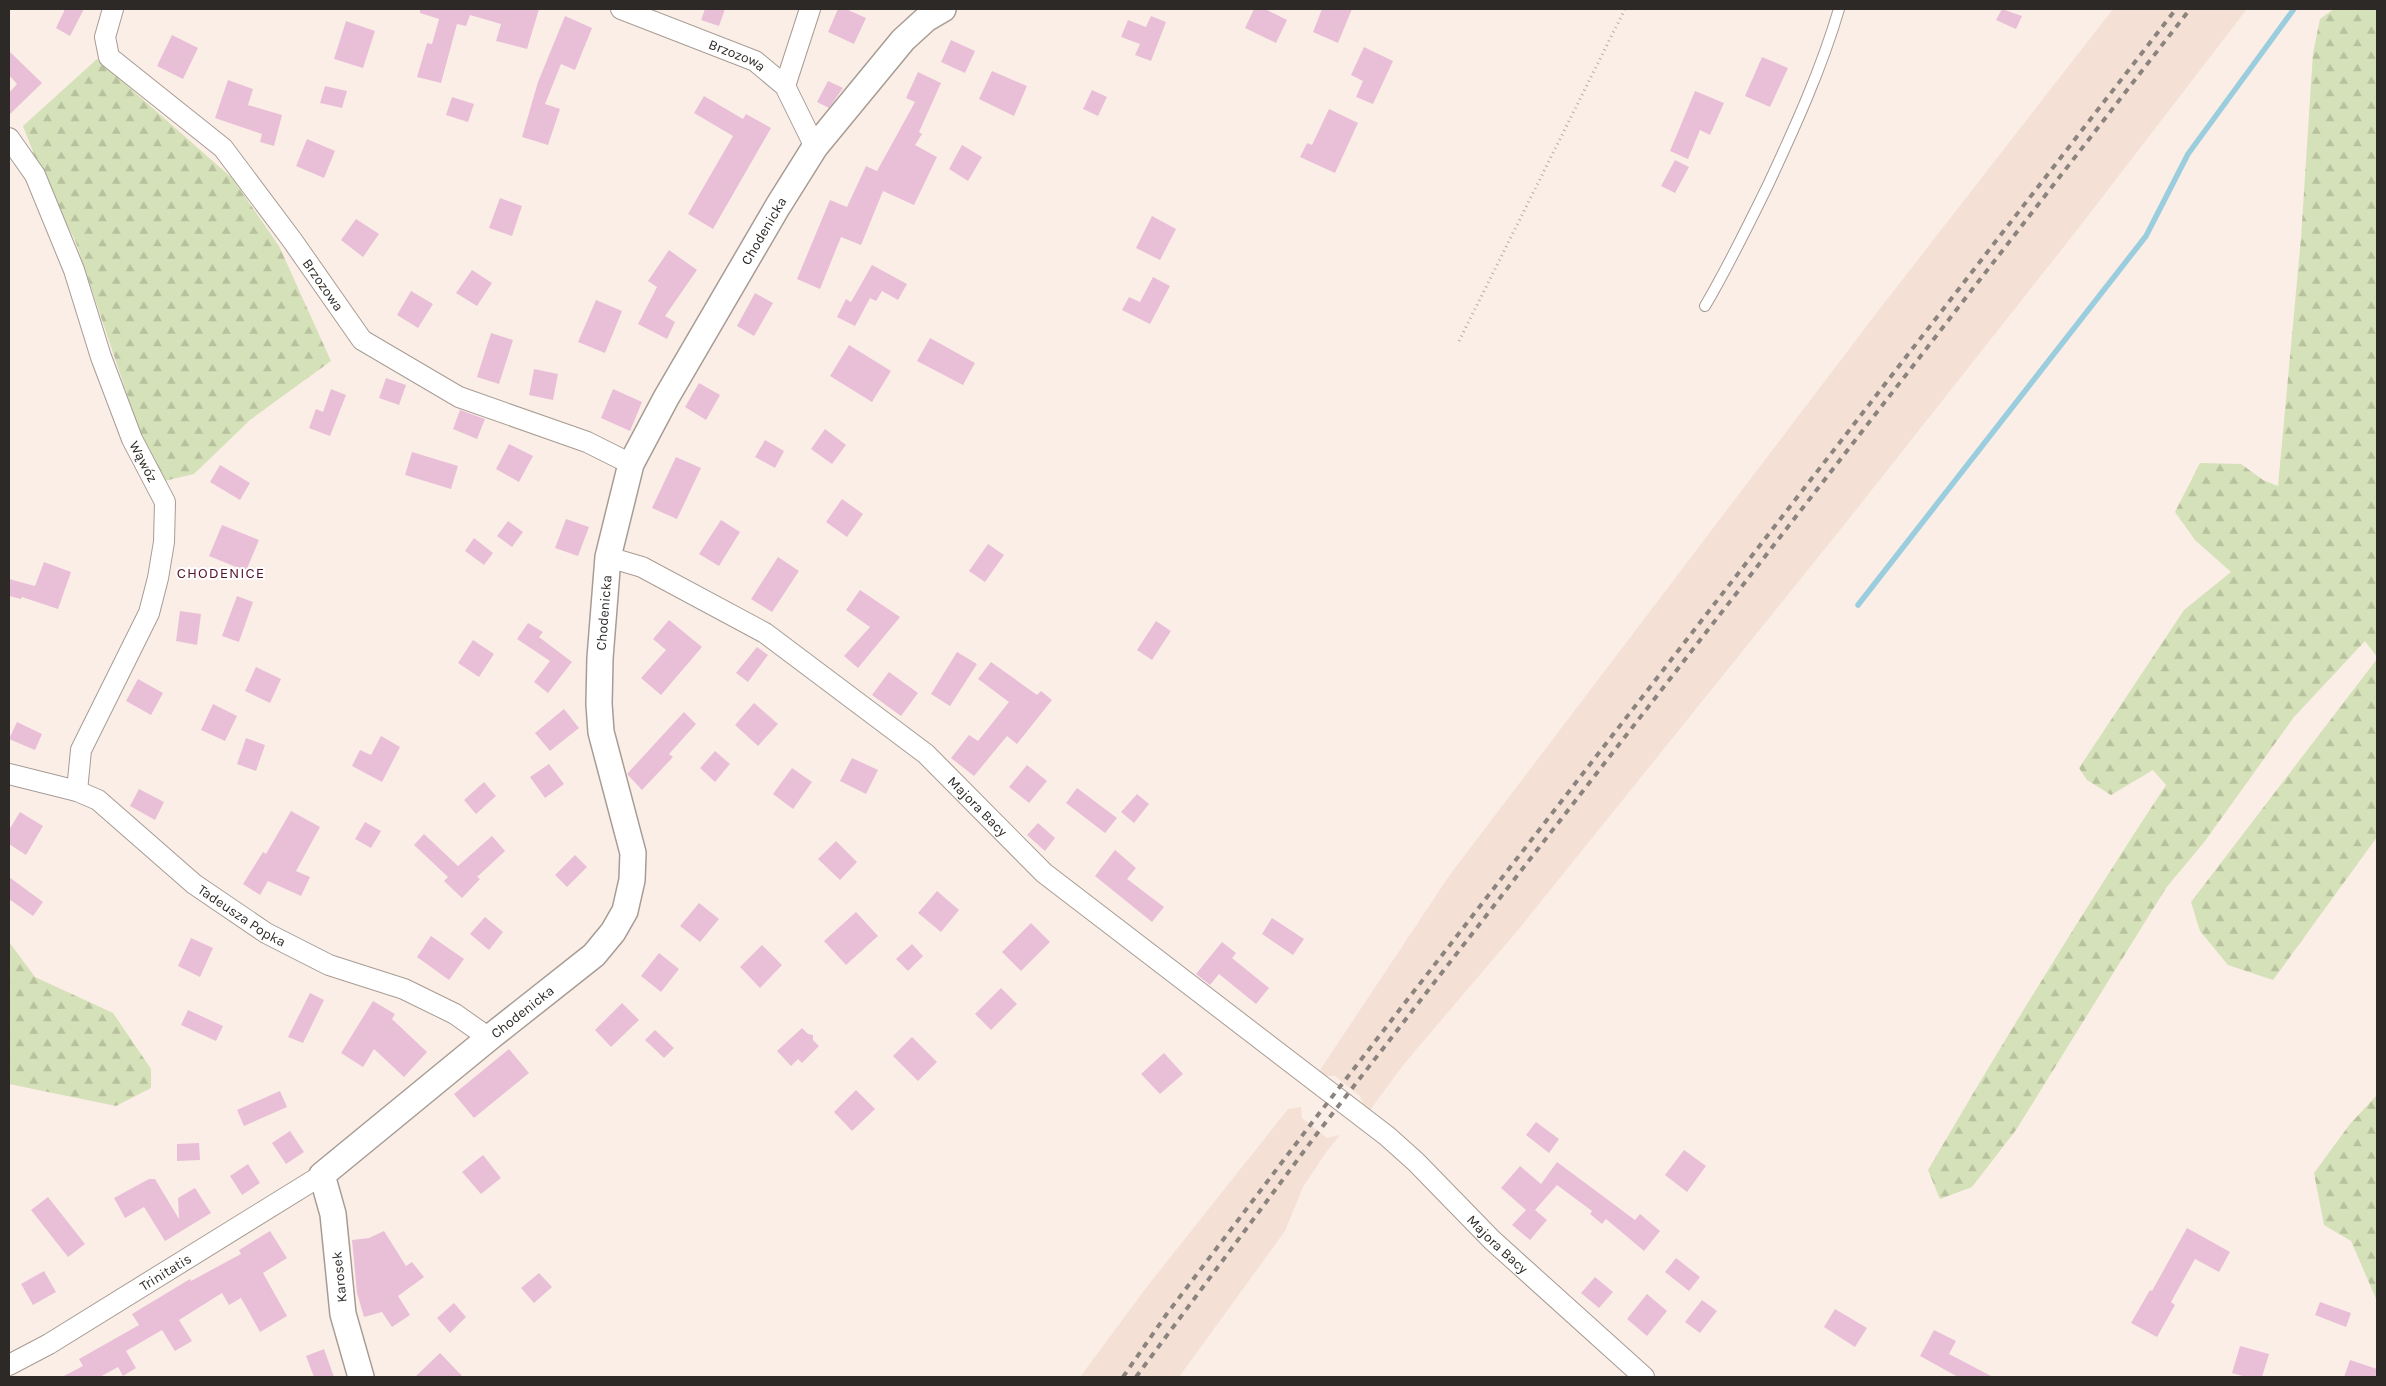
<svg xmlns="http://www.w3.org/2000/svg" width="2386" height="1386" viewBox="0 0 2386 1386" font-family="Karla,sans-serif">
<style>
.built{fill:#f4e0d4}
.forest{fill:url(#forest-firs)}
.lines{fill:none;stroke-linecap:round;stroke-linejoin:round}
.stream{stroke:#9acddd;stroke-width:5.5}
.building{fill:#e9bfd8}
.service-casing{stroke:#a79c94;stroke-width:12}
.minor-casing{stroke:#a79c94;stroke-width:22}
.tertiary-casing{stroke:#a79c94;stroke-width:28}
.path{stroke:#b6aca6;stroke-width:3;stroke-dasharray:1 4;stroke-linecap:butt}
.service{stroke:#fff;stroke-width:10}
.minor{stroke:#fff;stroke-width:20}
.tertiary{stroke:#fff;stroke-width:25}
.rail{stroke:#8b837e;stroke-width:4;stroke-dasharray:6 6;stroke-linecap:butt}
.labels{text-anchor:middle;stroke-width:4;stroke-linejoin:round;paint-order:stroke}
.street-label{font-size:14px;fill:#2d2926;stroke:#fff}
.neighbourhood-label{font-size:15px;letter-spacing:1px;fill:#561228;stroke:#fff}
</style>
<defs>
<pattern id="forest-firs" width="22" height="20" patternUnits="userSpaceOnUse" patternTransform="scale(1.25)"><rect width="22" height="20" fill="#d5e1b8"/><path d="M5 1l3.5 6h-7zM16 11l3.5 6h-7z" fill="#b7c19e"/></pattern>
</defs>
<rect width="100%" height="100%" fill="#fbeee7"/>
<g class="built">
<path d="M 2113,9 L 2247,9 L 2077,230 L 1848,520 L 1518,930 L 1404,1064 L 1367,1114 L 1360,1096 L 1335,1076 L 1316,1076 L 1449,876 L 1878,311 Z"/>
<path d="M 1301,1107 L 1302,1118 L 1327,1138 L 1340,1135 L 1327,1151 L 1303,1187 L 1285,1231 L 1179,1377 L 1080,1377 L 1149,1284 L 1288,1109 Z"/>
</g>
<g class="forest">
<path d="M 2334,9 L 2377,9 L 2377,657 L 2365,641 L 2294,717 L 2205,841 L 2166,888 L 2016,1130 L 1972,1187 L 1940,1199 L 1928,1170 C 2004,1040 2083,911 2166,785 L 2153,770 L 2111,795 L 2087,780 L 2079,768 L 2184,610 L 2231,572 L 2195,540 L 2175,512 L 2200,463 L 2241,464 L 2263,480 L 2278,486 L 2301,238 L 2313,53 L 2320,19 Z"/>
<path d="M 97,59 L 232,178 L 279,246 L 331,361 L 250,420 L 194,474 L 160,482 L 133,412 L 75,240 L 45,183 L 23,126 Z"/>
<path d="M 2377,659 L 2377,837 L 2273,980 L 2228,965 L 2200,931 L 2191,902 Z"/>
<path d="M 9,942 L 35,977 L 113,1013 L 151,1069 L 151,1088 L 116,1106 L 9,1084 Z"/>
<path d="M 2377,1095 L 2377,1301 L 2351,1241 L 2324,1225 L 2314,1173 L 2350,1124 Z"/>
</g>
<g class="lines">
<path class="stream" d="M 1858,605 L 2146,236 L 2188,154 L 2294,9"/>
</g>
<g class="building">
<path d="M 65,9 L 84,9 L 70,36 L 56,28 Z"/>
<path d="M 420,9 L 539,9 L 527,49 L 496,41 L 501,24 L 470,15 L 466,26 L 457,24 L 441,83 L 417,77 L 427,43 L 432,44 L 439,19 L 420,13 Z"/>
<path d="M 705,9 L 725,9 L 719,26 L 701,20 Z"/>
<path d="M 838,9 L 846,9 L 866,18 L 854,44 L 828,32 Z"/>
<path d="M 1254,9 L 1265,9 L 1287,20 L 1276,43 L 1245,28 Z"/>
<path d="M 1322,9 L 1352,9 L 1338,43 L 1313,32 Z"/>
<path d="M 2002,9 L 2022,16 L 2016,29 L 1996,20 Z"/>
<path d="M 565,16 L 592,28 L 575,70 L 561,64 L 545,104 L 560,109 L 548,145 L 522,137 L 538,82 Z"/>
<path d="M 1151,16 L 1166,22 L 1151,61 L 1135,55 L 1140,44 L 1121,37 L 1128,20 L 1146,27 Z"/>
<path d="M 346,21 L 375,31 L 363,68 L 334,59 Z"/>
<path d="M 172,35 L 198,48 L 183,79 L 157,66 Z"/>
<path d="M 951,40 L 975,51 L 965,73 L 941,62 Z"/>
<path d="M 1364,47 L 1393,61 L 1373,104 L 1356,97 L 1363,81 L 1351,75 Z"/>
<path d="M 9,51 L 42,83 L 9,115 L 9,93 L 17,84 L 9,75 Z"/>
<path d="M 1762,57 L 1788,68 L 1770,107 L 1745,96 Z"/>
<path d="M 992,71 L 1027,86 L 1014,116 L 979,99 Z"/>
<path d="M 918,72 L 941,83 L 919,132 L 922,134 L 915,145 L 937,157 L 914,205 L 883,191 L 861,245 L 841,237 L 820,289 L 797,279 L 830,200 L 847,207 L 866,166 L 877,171 L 915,102 L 906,98 Z"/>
<path d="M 228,80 L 253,89 L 248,105 L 282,115 L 274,146 L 260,142 L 262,134 L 215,118 Z"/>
<path d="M 828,81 L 843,88 L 829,108 L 817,102 Z"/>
<path d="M 325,86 L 347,91 L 342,108 L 320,103 Z"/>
<path d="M 1092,90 L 1107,97 L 1098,116 L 1083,109 Z"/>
<path d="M 1695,91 L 1724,103 L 1710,135 L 1700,130 L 1688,159 L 1670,151 Z"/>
<path d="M 704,96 L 743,119 L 746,114 L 771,128 L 713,229 L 688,214 L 733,136 L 694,113 Z"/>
<path d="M 452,97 L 474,104 L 468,122 L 446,115 Z"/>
<path d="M 1329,109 L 1358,123 L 1335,173 L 1300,157 L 1307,143 L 1312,145 Z"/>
<path d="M 307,139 L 335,151 L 324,178 L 296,166 Z"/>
<path d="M 962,145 L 982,157 L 968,181 L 949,169 Z"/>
<path d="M 1675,160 L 1689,167 L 1675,193 L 1661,186 Z"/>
<path d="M 500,198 L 522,206 L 512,236 L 489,228 Z"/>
<path d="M 1152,216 L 1176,229 L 1160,260 L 1136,248 Z"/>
<path d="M 356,219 L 379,234 L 363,257 L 341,240 Z"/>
<path d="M 669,250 L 697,270 L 665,316 L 675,322 L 667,339 L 638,324 L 657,287 L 648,281 Z"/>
<path d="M 872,265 L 907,284 L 898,300 L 882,291 L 876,301 L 870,298 L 855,326 L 837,317 L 846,299 L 851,302 Z"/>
<path d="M 472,270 L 492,283 L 477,306 L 456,293 Z"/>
<path d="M 1153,277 L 1170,286 L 1150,324 L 1122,310 L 1129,297 L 1140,302 Z"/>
<path d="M 411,291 L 433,304 L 418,328 L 397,315 Z"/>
<path d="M 755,293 L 773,303 L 754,336 L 737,326 Z"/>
<path d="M 596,300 L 622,311 L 605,353 L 578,342 Z"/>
<path d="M 491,333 L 513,340 L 499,384 L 477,377 Z"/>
<path d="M 930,338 L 975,363 L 963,385 L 917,361 Z"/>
<path d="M 849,345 L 891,371 L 872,402 L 830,376 Z"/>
<path d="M 534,369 L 558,374 L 553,400 L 529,395 Z"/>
<path d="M 386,378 L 406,385 L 399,405 L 379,398 Z"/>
<path d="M 699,383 L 720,395 L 706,420 L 685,407 Z"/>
<path d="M 331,389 L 346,395 L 330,436 L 309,428 L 316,409 L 323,412 Z"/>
<path d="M 613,389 L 642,402 L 630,431 L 601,418 Z"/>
<path d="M 460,410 L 485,419 L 477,439 L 453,429 Z"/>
<path d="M 825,429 L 846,445 L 832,464 L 811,449 Z"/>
<path d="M 765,440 L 784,451 L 775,468 L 755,457 Z"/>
<path d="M 509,444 L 533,456 L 519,482 L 496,469 Z"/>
<path d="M 412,452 L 458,466 L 451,489 L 405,475 Z"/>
<path d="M 676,457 L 701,468 L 677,519 L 652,508 Z"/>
<path d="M 220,465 L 250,483 L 240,500 L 210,482 Z"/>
<path d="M 842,499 L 863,514 L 847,537 L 826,522 Z"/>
<path d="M 566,519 L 589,527 L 578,556 L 555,548 Z"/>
<path d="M 721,520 L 740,532 L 719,566 L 699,554 Z"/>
<path d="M 508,521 L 523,532 L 512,547 L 497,536 Z"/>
<path d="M 222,525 L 259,540 L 246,571 L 209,556 Z"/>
<path d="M 474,538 L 493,553 L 484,565 L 465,551 Z"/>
<path d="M 988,544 L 1004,555 L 985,582 L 969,571 Z"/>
<path d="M 778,557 L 799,571 L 772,612 L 751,599 Z"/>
<path d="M 44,562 L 71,572 L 58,609 L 22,597 L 21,599 L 9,596 L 9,579 L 35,586 Z"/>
<path d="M 860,590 L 900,617 L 858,668 L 844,656 L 870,627 L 846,610 Z"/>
<path d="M 237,596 L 253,602 L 239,642 L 222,636 Z"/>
<path d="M 180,611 L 201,614 L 197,645 L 176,641 Z"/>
<path d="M 669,620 L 702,647 L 661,695 L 641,678 L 666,650 L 653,639 Z"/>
<path d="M 1156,621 L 1171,631 L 1152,660 L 1137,650 Z"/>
<path d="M 528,623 L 543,632 L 539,637 L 572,662 L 548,693 L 534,682 L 550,661 L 517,639 Z"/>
<path d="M 473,640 L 494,654 L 479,677 L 458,663 Z"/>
<path d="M 757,647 L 768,655 L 748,682 L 736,673 Z"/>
<path d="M 957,652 L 977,664 L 950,706 L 931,694 Z"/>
<path d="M 991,662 L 1037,695 L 1041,691 L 1052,700 L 1017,744 L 1007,736 L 974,776 L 951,758 L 969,735 L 978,741 L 1009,702 L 978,679 Z"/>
<path d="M 256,667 L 281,679 L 270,703 L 245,691 Z"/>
<path d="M 889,672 L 918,693 L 901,716 L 872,695 Z"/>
<path d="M 138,679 L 163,693 L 151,715 L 126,701 Z"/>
<path d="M 754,703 L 778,724 L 758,746 L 735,725 Z"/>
<path d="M 213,704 L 237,716 L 225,741 L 201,730 Z"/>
<path d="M 564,709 L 579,728 L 550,751 L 535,733 Z"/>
<path d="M 684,712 L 696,724 L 669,754 L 673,757 L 642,790 L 627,774 Z"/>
<path d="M 17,722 L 42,734 L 35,750 L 9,739 Z"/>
<path d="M 381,736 L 400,747 L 382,782 L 352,766 L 360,750 L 371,755 Z"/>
<path d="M 246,738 L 265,745 L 256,771 L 237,764 Z"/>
<path d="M 715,751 L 730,764 L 715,782 L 700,768 Z"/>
<path d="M 852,758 L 878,770 L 866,794 L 840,781 Z"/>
<path d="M 549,764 L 564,784 L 545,798 L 530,777 Z"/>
<path d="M 1027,765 L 1047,781 L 1029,803 L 1009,787 Z"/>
<path d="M 792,768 L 812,782 L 793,809 L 773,794 Z"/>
<path d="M 484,782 L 496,796 L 476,814 L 464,800 Z"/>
<path d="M 1077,788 L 1117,818 L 1105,833 L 1066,803 Z"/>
<path d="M 139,789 L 164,802 L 155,820 L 130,806 Z"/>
<path d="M 1137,794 L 1149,804 L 1134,823 L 1121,812 Z"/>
<path d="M 291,811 L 320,827 L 296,871 L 310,877 L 301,896 L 268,881 L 260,895 L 243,884 L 263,852 L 266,854 Z"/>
<path d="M 20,812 L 43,826 L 26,855 L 9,844 L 9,830 Z"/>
<path d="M 365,822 L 381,831 L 371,848 L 355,839 Z"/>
<path d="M 1038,823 L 1055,838 L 1045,851 L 1027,835 Z"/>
<path d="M 424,834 L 458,866 L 492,836 L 505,851 L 477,877 L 480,879 L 462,898 L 444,881 L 448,877 L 414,845 Z"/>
<path d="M 836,841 L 857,862 L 840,880 L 818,859 Z"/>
<path d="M 1115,850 L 1136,868 L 1127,879 L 1164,907 L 1152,922 L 1095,876 Z"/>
<path d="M 575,855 L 587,867 L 567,887 L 555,875 Z"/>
<path d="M 9,877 L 43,902 L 33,916 L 9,899 Z"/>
<path d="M 937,891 L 959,910 L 941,932 L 918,913 Z"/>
<path d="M 699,903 L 719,919 L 700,942 L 680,926 Z"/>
<path d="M 856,912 L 878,936 L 846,965 L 824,941 Z"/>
<path d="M 485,917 L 503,932 L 489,950 L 470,934 Z"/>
<path d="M 1272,918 L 1304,939 L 1293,955 L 1262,934 Z"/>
<path d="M 1031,923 L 1050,942 L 1021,971 L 1002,952 Z"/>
<path d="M 431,936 L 464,959 L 449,980 L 417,957 Z"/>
<path d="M 191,938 L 213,948 L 200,977 L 178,966 Z"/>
<path d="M 1222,942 L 1236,953 L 1232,958 L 1269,988 L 1256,1004 L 1219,974 L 1210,985 L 1196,974 Z"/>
<path d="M 912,944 L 923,956 L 908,971 L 896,959 Z"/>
<path d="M 762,945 L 782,965 L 760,988 L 740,967 Z"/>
<path d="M 659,953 L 679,969 L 661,992 L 641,976 Z"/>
<path d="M 1001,988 L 1017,1004 L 991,1030 L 975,1014 Z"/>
<path d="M 310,993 L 324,1000 L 303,1043 L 288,1037 Z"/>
<path d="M 373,1001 L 395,1014 L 392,1019 L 427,1052 L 404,1077 L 374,1049 L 363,1067 L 341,1053 Z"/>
<path d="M 622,1003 L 639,1020 L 611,1047 L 595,1030 Z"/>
<path d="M 188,1010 L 223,1026 L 216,1041 L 181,1025 Z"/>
<path d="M 802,1028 L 808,1034 L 813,1035 L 813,1040 L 819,1046 L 802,1063 L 798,1059 L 791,1066 L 777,1051 Z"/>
<path d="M 655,1030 L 674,1048 L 664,1058 L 645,1040 Z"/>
<path d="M 912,1037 L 937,1062 L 918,1081 L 893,1056 Z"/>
<path d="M 509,1049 L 529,1073 L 474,1118 L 454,1094 Z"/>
<path d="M 1164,1053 L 1183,1074 L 1160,1094 L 1141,1074 Z"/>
<path d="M 856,1090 L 875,1109 L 852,1131 L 834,1112 Z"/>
<path d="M 280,1091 L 287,1107 L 244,1126 L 237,1110 Z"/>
<path d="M 1536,1122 L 1559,1139 L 1549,1153 L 1526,1135 Z"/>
<path d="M 290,1131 L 304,1152 L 286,1164 L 272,1143 Z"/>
<path d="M 199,1143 L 200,1160 L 177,1161 L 177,1144 Z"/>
<path d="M 1684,1150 L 1706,1166 L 1687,1192 L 1665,1175 Z"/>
<path d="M 483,1155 L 501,1178 L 481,1194 L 462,1172 Z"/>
<path d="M 1557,1162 L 1635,1220 L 1640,1214 L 1660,1231 L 1644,1251 L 1606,1219 L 1602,1224 L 1590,1214 L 1592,1211 L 1557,1185 L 1535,1210 L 1547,1220 L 1530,1240 L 1512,1225 L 1526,1210 L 1501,1188 L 1520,1166 L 1541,1184 Z"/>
<path d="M 248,1164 L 260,1183 L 242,1195 L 230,1176 Z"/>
<path d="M 149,1179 L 155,1179 L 179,1219 L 178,1198 L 195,1188 L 211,1213 L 165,1241 L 144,1207 L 125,1218 L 114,1198 Z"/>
<path d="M 48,1197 L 85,1244 L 68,1257 L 31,1210 Z"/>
<path d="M 2187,1228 L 2230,1252 L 2219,1272 L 2195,1259 L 2171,1302 L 2175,1305 L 2157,1337 L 2131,1323 L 2150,1290 L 2152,1291 Z"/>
<path d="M 270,1231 L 287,1258 L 263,1273 L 287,1316 L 260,1332 L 241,1298 L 229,1305 L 222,1293 L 179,1320 L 192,1341 L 175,1351 L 162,1330 L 126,1351 L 136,1368 L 123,1376 L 118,1367 L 100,1377 L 62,1377 L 83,1366 L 79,1359 L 139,1325 L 132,1314 L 190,1279 L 191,1281 L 241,1254 L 239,1250 Z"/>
<path d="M 384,1231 L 406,1266 L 412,1262 L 424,1277 L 398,1296 L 410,1315 L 392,1327 L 382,1312 L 364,1317 L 357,1293 L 352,1240 L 369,1238 Z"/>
<path d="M 1676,1258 L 1700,1277 L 1689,1291 L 1665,1272 Z"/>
<path d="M 44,1271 L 56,1292 L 33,1305 L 21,1284 Z"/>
<path d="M 539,1273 L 552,1287 L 534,1303 L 521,1288 Z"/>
<path d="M 1595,1277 L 1613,1292 L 1599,1308 L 1581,1293 Z"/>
<path d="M 1647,1294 L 1667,1311 L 1647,1336 L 1627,1319 Z"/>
<path d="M 1702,1300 L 1717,1311 L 1700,1333 L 1685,1322 Z"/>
<path d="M 2320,1302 L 2351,1313 L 2346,1327 L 2315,1315 Z"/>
<path d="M 454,1303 L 466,1317 L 450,1333 L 437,1318 Z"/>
<path d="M 1835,1309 L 1867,1328 L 1855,1347 L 1824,1327 Z"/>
<path d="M 1934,1330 L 1956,1341 L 1949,1354 L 1993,1377 L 1958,1377 L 1920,1356 Z"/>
<path d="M 2240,1346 L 2269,1354 L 2262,1377 L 2246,1377 L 2232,1373 Z"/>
<path d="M 324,1349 L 334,1377 L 314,1377 L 306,1356 Z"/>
<path d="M 440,1353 L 463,1377 L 415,1377 Z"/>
<path d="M 2350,1360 L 2377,1369 L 2377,1377 L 2344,1377 Z"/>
</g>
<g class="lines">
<g class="service-casing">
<path id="service" d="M 1705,306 C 1728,267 1748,226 1768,185 C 1795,127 1821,70 1839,9"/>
</g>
<g class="minor-casing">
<g id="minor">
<path id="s1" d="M 113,9 L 105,37 L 109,57 L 223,148 L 292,240 L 362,340 L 459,397 L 587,442 L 631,464"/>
<path id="s2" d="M 621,9 L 755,61 L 785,86 L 815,147"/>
<path d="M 785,86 L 810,9"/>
<path id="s3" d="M 9,138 L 35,175 L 74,270 L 101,357 L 132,439 L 165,502 L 164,542 L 158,578 L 149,613 L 81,750 L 77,791"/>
<path id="s4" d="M 608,557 L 642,567 L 765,633 L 926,754 L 1044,873 L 1387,1136 L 1416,1162 L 1492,1240 L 1644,1377"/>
<path id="s5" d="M 9,774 L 77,791 L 98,800 L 194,884 L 266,933 L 329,965 L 404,989 L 455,1014 L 489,1038"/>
<path id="s6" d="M 9,1365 L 49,1344 L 322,1175"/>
</g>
</g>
<g class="tertiary-casing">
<g id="tertiary">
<path id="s7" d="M 361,1377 L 343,1314 L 333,1214 L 322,1175 L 489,1038 L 594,955 L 613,932 L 625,911 L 632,880 L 633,853 L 601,732 L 599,704 L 600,658 L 608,557 L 631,464 L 666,398 L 778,206 L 815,147 L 903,40 L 926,19 L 943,9"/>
</g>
</g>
<path class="path" d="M 1459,341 L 1625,9"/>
<use href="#service" class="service"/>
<use href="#minor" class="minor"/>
<use href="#tertiary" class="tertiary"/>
<g class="rail">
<path d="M 1123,1377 L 1166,1315 L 1311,1124 L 2176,9"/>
<path d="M 1136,1377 L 1319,1131 L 2190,9"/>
</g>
</g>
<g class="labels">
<g class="street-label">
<text dy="5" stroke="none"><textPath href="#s2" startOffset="125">Brzozowa</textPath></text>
<text dy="5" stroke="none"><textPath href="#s7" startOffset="1334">Chodenicka</textPath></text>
<text dy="5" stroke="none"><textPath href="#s1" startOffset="365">Brzozowa</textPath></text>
<text dy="5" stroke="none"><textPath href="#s3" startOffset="352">Wąwóz</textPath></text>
<text dy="5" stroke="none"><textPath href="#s7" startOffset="914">Chodenicka</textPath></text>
<text dy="5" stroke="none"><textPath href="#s4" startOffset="450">Majora Bacy</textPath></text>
<text dy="5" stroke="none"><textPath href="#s5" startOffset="278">Tadeusza Popka</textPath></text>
<text dy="5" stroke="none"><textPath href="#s7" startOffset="465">Chodenicka</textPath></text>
<text dy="5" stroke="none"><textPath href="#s4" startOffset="1131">Majora Bacy</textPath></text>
<text dy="5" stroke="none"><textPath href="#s6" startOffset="182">Trinitatis</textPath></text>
<text transform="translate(339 1277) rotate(-96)" y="5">Karosek</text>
</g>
<g class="neighbourhood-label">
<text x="221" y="578">CHODENICE</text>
</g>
</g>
<rect width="2386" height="1386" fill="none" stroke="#2d2926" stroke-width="20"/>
</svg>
